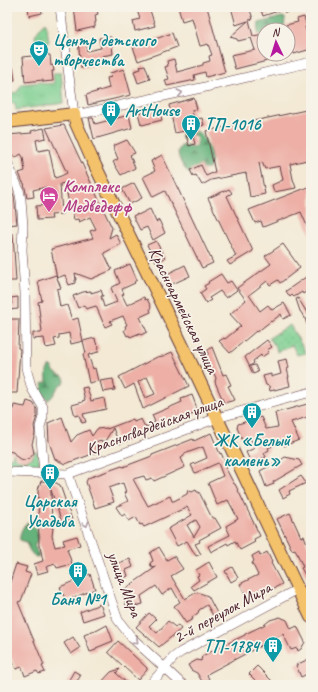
<svg xmlns="http://www.w3.org/2000/svg" width="318" height="692" viewBox="0 0 318 692" font-family="Caveat,sans-serif">
<style>
.grass{fill:url(#grass-tufts);stroke:#64775e}
.forest{fill:url(#forest-firs);stroke:#586853}
.garden{fill:url(#garden-dots);stroke:#64775e}
.building{fill:#edafa6;fill-rule:evenodd}
.lines{fill:none;stroke-linecap:round;stroke-linejoin:round}
.minor-casing{stroke:#633d44;stroke-width:10}
.major-casing{stroke:#633d44;stroke-width:14}
.minor{stroke:#fff;stroke-width:9}
.major{stroke:#f3c26a;stroke-width:12}
.oneway{stroke:#ae9aa0}
.labels{text-anchor:middle;stroke-width:3.5;stroke-linejoin:round;paint-order:stroke}
.culture-label{font-size:17px;font-weight:bold;fill:#0d838f;stroke:#f7f3e8;text-anchor:start}
.hotel-label{font-size:17px;font-weight:bold;fill:#b23c85;stroke:#f7f3e8;text-anchor:start}
.street-label{font-size:17px;fill:#4a1f2b;stroke:#f7f3e8}
</style>
<defs>
<pattern id="grass-tufts" width="24" height="20" patternUnits="userSpaceOnUse"><rect width="24" height="20" fill="#7dcf91"/><path d="M3 7l-1-3M5 7V3M7 7l1-3M15 17l-1-3M17 17v-4M19 17l1-3" fill="none" stroke="#6eb17d"/></pattern>
<pattern id="forest-firs" width="22" height="20" patternUnits="userSpaceOnUse"><rect width="22" height="20" fill="#66b27b"/><path d="M5 1l3.5 6h-7zM16 11l3.5 6h-7z" fill="#569065"/></pattern>
<pattern id="garden-dots" width="8" height="8" patternUnits="userSpaceOnUse"><rect width="8" height="8" fill="#7dcf91"/><path d="M2 2h.1M6 6h.1" fill="none" stroke="#6eb17d" stroke-width="1.8" stroke-linecap="round"/></pattern>
</defs>
<rect width="100%" height="100%" fill="#f7f3e8"/>
<filter id="ink" filterUnits="userSpaceOnUse"><feTurbulence type="fractalNoise" baseFrequency=".025" numOctaves="2"/><feDisplacementMap in="SourceGraphic" scale="8" xChannelSelector="R" yChannelSelector="G"/><feConvolveMatrix kernelMatrix="1 2 1 2 8 2 1 2 1" color-interpolation-filters="sRGB"/></filter>
<filter id="wash" filterUnits="userSpaceOnUse"><feTurbulence type="fractalNoise" baseFrequency=".012" numOctaves="4" result="noise"/><feDisplacementMap in="SourceGraphic" scale="16" xChannelSelector="R" yChannelSelector="G"/><feGaussianBlur stdDeviation="0.9" result="paint"/><feColorMatrix in="noise" values="0 0 0 0 0 0 0 0 0 0 0 0 0 0 0 0 0 1.4 0 .05"/><feComposite in="paint" operator="in"/></filter>
<g filter="url(#wash)">
<rect width="100%" height="100%" fill="#f3e9d4"/>
<g class="grass">
<path d="M 44,23 L 46,23 L 49,42 L 46,43 L 47,49 L 37,50 L 35,35 Z"/>
<path d="M 53,73 L 61,73 L 64,103 L 16,110 L 15,103 L 9,104 L 8,95 L 17,92 L 22,84 L 42,82 L 43,84 L 54,83 Z"/>
<path d="M 35,451 L 38,453 L 40,465 L 7,464 L 7,458 L 12,458 L 13,453 L 16,459 L 25,461 L 32,458 Z"/>
</g>
<g class="forest">
<path d="M 282,17 L 285,18 L 284,30 L 264,30 L 264,39 L 259,38 L 258,31 L 259,23 Z"/>
<path d="M 193,130 C 205,131 216,160 209,169 L 198,169 L 190,173 C 183,169 178,158 178,151 L 181,146 L 188,146 L 193,148 L 197,145 L 197,139 L 195,135 L 192,135 L 184,139 L 181,137 L 182,133 Z"/>
<path d="M 50,366 L 52,367 C 53,369 53,371 55,372 C 59,377 65,374 65,382 C 55,386 56,396 48,400 L 44,397 L 42,392 L 43,383 L 47,382 C 47,376 45,371 50,366 Z"/>
<path d="M 28,522 C 34,525 40,532 38,540 C 37,542 35,544 34,545 L 39,555 L 38,558 C 31,555 28,548 26,542 L 20,540 C 19,534 23,525 28,522 Z"/>
</g>
<path class="garden" d="M 290,325 L 306,353 L 297,355 L 292,345 L 277,352 L 276,347 L 269,338 Z"/>
<g id="blocks">
<g class="building">
<path d="M 28,7 L 41,7 L 42,13 L 29,16 Z"/>
<path d="M 74,7 L 96,7 L 98,14 L 95,15 L 96,22 L 95,22 L 95,27 L 77,31 Z"/>
<path d="M 136,7 L 149,7 L 155,26 L 135,31 L 133,21 L 140,19 Z"/>
<path d="M 178,7 L 207,7 L 225,72 L 206,77 L 205,72 L 194,75 L 195,80 L 167,86 L 165,80 L 169,79 L 165,67 L 168,66 L 167,61 L 174,59 L 177,72 L 203,65 L 203,63 L 210,61 L 209,56 L 212,55 L 208,44 L 200,46 L 192,18 L 182,21 Z"/>
<path d="M 231,7 L 249,7 L 253,19 L 249,20 L 253,36 L 264,34 L 264,54 L 287,54 L 287,56 L 235,69 L 231,55 L 255,50 L 251,38 L 238,41 L 237,39 L 230,37 L 248,21 L 236,25 Z"/>
<path d="M 260,7 L 300,7 L 300,8 L 285,13 L 284,9 L 263,16 Z"/>
<path d="M 304,17 L 307,27 L 305,27 L 308,37 L 310,36 L 311,40 L 311,49 L 294,54 L 286,25 L 298,22 L 297,19 Z"/>
<path d="M 172,33 L 177,47 L 138,61 L 133,47 Z"/>
<path d="M 111,37 L 113,54 L 102,56 L 104,64 L 81,68 L 78,40 L 85,39 L 87,51 L 101,48 L 99,38 Z"/>
<path d="M 47,51 L 48,55 L 50,55 L 51,66 L 53,65 L 54,71 L 52,71 L 53,81 L 43,82 L 43,80 L 25,82 L 23,57 L 40,55 L 39,52 Z"/>
<path d="M 145,65 L 150,79 L 138,83 L 134,71 L 141,69 L 140,66 Z"/>
<path d="M 13,67 L 15,80 L 7,82 L 7,68 Z"/>
<path d="M 124,69 L 131,95 L 88,105 L 86,95 L 109,88 L 107,78 L 111,77 L 110,73 Z"/>
<path d="M 194,98 L 197,109 L 192,110 L 194,120 L 202,118 L 204,125 L 194,128 L 196,132 L 192,133 L 195,144 L 189,146 L 185,131 L 175,133 L 169,105 Z"/>
<path d="M 159,108 L 162,120 L 142,125 L 141,124 L 138,113 Z"/>
<path d="M 311,109 L 311,159 L 290,164 L 293,179 L 296,188 L 274,192 L 272,185 L 283,180 L 280,166 L 265,169 L 262,162 L 259,163 L 265,194 L 250,197 L 246,173 L 211,180 L 202,185 L 196,175 L 193,176 L 190,170 L 201,165 L 206,176 L 215,172 L 206,131 Z"/>
<path d="M 129,115 L 132,128 L 94,139 L 89,118 L 93,118 L 95,124 Z"/>
<path d="M 64,125 L 112,228 L 109,238 L 116,234 L 121,244 L 104,253 L 112,270 L 91,279 L 75,273 L 76,280 L 75,280 L 75,283 L 69,285 L 65,275 L 57,278 L 61,288 L 57,289 L 60,307 L 67,305 L 72,320 L 78,318 L 83,341 L 95,338 L 96,343 L 99,346 L 98,352 L 88,355 L 93,369 L 95,368 L 98,381 L 89,383 L 83,354 L 86,353 L 83,341 L 71,344 L 69,333 L 59,335 L 59,338 L 54,339 L 56,346 L 46,348 L 44,338 L 33,339 L 33,333 L 41,333 L 42,331 L 38,302 L 42,301 L 38,281 L 56,275 L 57,278 L 51,249 L 93,238 L 90,231 L 96,229 L 90,217 L 79,222 L 78,219 L 74,220 L 71,203 L 69,204 L 65,183 L 60,184 L 62,214 L 51,215 L 52,219 L 37,220 L 36,206 L 48,205 L 46,187 L 33,190 L 34,197 L 27,198 L 24,183 L 23,183 L 19,173 L 25,171 L 23,157 L 21,154 L 15,158 L 8,149 L 7,142 L 7,135 L 32,133 L 31,131 L 44,128 L 46,138 L 36,140 L 38,151 L 49,149 L 55,178 L 61,176 L 67,173 L 46,128 Z"/>
<path d="M 127,140 L 135,153 L 130,155 L 135,168 L 121,175 L 113,162 L 118,159 L 113,146 Z"/>
<path d="M 162,155 L 213,263 L 202,268 L 165,191 L 153,197 L 143,177 L 155,171 L 151,161 Z"/>
<path d="M 7,178 L 14,196 L 17,224 L 7,225 Z"/>
<path d="M 134,183 L 142,198 L 130,204 L 122,189 Z"/>
<path d="M 311,186 L 311,235 L 301,212 L 263,227 L 261,221 L 255,223 L 249,210 Z"/>
<path d="M 229,189 L 232,193 L 227,196 L 253,251 L 230,265 L 227,261 L 236,256 L 208,198 Z"/>
<path d="M 150,209 L 156,222 L 159,220 L 165,233 L 153,240 L 147,227 L 140,230 L 133,216 L 137,214 L 138,215 Z"/>
<path d="M 7,234 L 13,234 L 16,281 L 8,281 Z"/>
<path d="M 156,241 L 165,258 L 157,263 L 147,245 Z"/>
<path d="M 283,244 L 300,268 L 280,283 L 278,280 L 270,285 L 267,281 L 249,295 L 260,311 L 268,305 L 272,310 L 284,303 L 291,315 L 283,319 L 281,314 L 271,322 L 271,321 L 257,332 L 256,331 L 230,353 L 219,341 L 224,338 L 225,339 L 241,326 L 230,314 L 246,300 L 237,288 L 271,264 L 265,256 Z"/>
<path d="M 130,264 L 137,280 L 134,282 L 135,283 L 122,289 L 124,294 L 122,295 L 127,305 L 144,297 L 145,300 L 147,299 L 151,307 L 150,309 L 151,312 L 140,317 L 147,332 L 141,335 L 140,333 L 130,337 L 129,335 L 127,336 L 124,330 L 126,329 L 125,326 L 127,325 L 123,316 L 110,321 L 112,324 L 105,327 L 96,306 L 86,309 L 84,305 L 78,308 L 73,296 L 83,292 L 91,291 L 91,293 L 101,290 L 103,296 L 101,296 L 104,307 L 117,302 L 111,288 L 120,283 L 115,271 Z"/>
<path d="M 185,265 L 190,276 L 168,286 L 163,276 Z"/>
<path d="M 221,274 L 227,283 L 231,281 L 237,290 L 226,298 L 220,291 L 209,298 L 211,300 L 206,303 L 200,293 L 206,289 L 204,286 L 209,283 L 208,282 Z"/>
<path d="M 306,277 L 311,283 L 311,288 L 303,294 L 302,292 L 294,297 L 292,295 L 290,297 L 286,291 Z"/>
<path d="M 18,297 L 18,309 L 7,310 L 7,305 L 12,304 L 11,298 Z"/>
<path d="M 298,298 L 306,311 L 307,310 L 309,316 L 311,315 L 311,326 L 310,324 L 307,325 L 305,318 L 300,311 L 296,299 Z"/>
<path d="M 7,319 L 19,319 L 18,348 L 20,349 L 17,393 L 7,393 L 8,371 L 7,371 L 7,359 L 9,359 L 9,347 L 7,347 Z"/>
<path d="M 267,340 L 272,347 L 267,350 L 269,352 L 262,357 L 261,355 L 253,361 L 254,363 L 250,366 L 255,365 L 258,372 L 253,374 L 245,357 Z"/>
<path d="M 212,347 L 223,375 L 226,374 L 231,385 L 228,386 L 235,400 L 224,403 L 215,382 L 216,378 L 212,369 L 210,369 L 209,366 L 208,367 L 203,356 L 208,354 L 207,351 Z"/>
<path d="M 172,352 L 189,386 L 143,409 L 134,384 L 125,389 L 119,377 L 157,357 L 163,356 ZM 147,377 L 155,394 L 145,398 L 138,382 Z"/>
<path d="M 287,359 L 289,368 L 287,369 L 289,377 L 288,377 L 290,386 L 270,391 L 269,386 L 266,385 L 263,376 L 271,374 L 271,377 L 281,374 L 278,361 Z"/>
<path d="M 113,379 L 115,390 L 103,392 L 100,381 Z"/>
<path d="M 87,387 L 91,401 L 104,398 L 106,409 L 83,414 L 86,422 L 82,423 L 79,415 L 75,416 L 72,405 L 83,402 L 82,401 L 85,400 L 82,388 Z"/>
<path d="M 192,395 L 198,411 L 196,413 L 119,444 L 113,428 L 105,441 L 94,442 L 98,452 L 65,464 L 55,459 L 49,442 L 48,423 L 62,417 L 71,442 L 77,435 L 89,430 L 92,436 L 97,429 L 107,428 L 107,429 L 133,419 L 134,422 L 141,419 L 145,427 L 154,424 L 153,423 L 155,422 L 152,415 L 182,402 L 181,399 Z"/>
<path d="M 27,401 L 33,403 L 37,409 L 37,416 L 34,426 L 35,433 L 32,444 L 34,453 L 30,458 L 24,460 L 18,458 L 13,452 L 7,451 L 7,419 L 9,409 L 13,410 L 14,405 L 25,407 Z"/>
<path d="M 311,403 L 311,416 L 291,422 L 299,440 L 284,446 L 282,441 L 268,448 L 269,450 L 264,453 L 266,457 L 251,463 L 246,452 L 255,448 L 250,438 L 249,438 L 243,441 L 237,428 L 238,424 L 261,417 L 266,429 L 278,427 L 275,413 Z"/>
<path d="M 211,433 L 220,454 L 221,453 L 227,466 L 225,467 L 234,484 L 235,484 L 260,536 L 254,539 L 255,542 L 240,550 L 235,541 L 228,545 L 227,543 L 211,552 L 208,546 L 230,535 L 226,526 L 238,519 L 228,500 L 217,505 L 208,483 L 223,476 L 218,463 L 195,473 L 191,465 L 207,458 L 203,447 L 184,454 L 184,456 L 181,458 L 185,467 L 154,481 L 152,478 L 146,480 L 144,476 L 133,479 L 148,506 L 170,496 L 172,501 L 174,501 L 187,494 L 188,490 L 192,492 L 196,490 L 197,492 L 199,492 L 212,518 L 215,518 L 221,528 L 199,540 L 200,542 L 195,544 L 201,554 L 196,556 L 187,541 L 177,546 L 168,529 L 192,515 L 187,507 L 144,527 L 142,524 L 140,525 L 136,517 L 129,521 L 125,514 L 122,516 L 116,507 L 128,501 L 124,493 L 126,492 L 123,483 L 109,488 L 114,502 L 95,508 L 86,482 L 88,478 L 122,466 L 123,467 L 152,456 L 152,455 L 193,439 L 194,441 ZM 196,520 L 200,527 L 194,537 L 187,525 Z"/>
<path d="M 285,457 L 299,460 L 302,465 L 273,482 L 274,484 L 266,487 L 260,471 L 281,460 Z"/>
<path d="M 301,476 L 306,483 L 289,491 L 290,494 L 283,498 L 279,490 Z"/>
<path d="M 41,481 L 54,482 L 60,485 L 72,520 L 62,523 L 51,490 L 52,528 L 53,528 L 52,536 L 55,547 L 65,545 L 63,540 L 77,536 L 80,545 L 67,549 L 72,564 L 57,568 L 55,564 L 46,567 L 48,571 L 37,574 L 34,564 L 43,561 L 40,547 L 39,547 L 38,490 Z"/>
<path d="M 290,513 L 301,537 L 304,536 L 311,553 L 311,585 L 301,568 L 303,567 L 295,549 L 292,550 L 277,519 Z"/>
<path d="M 159,547 L 167,560 L 174,556 L 183,569 L 171,576 L 185,599 L 197,592 L 208,596 L 219,617 L 215,619 L 207,605 L 199,610 L 198,613 L 192,617 L 193,619 L 186,623 L 174,606 L 180,602 L 172,588 L 162,595 L 156,586 L 141,596 L 143,604 L 127,608 L 122,591 L 156,567 L 152,568 L 150,563 L 153,561 L 150,553 Z"/>
<path d="M 259,552 L 260,556 L 267,552 L 272,562 L 271,563 L 282,584 L 249,601 L 240,584 L 258,575 L 252,563 L 254,561 L 252,556 Z"/>
<path d="M 130,559 L 133,567 L 126,570 L 128,576 L 118,580 L 113,565 Z"/>
<path d="M 209,562 L 217,577 L 194,590 L 191,586 L 199,580 L 197,576 L 199,575 L 196,570 Z"/>
<path d="M 16,564 L 27,567 L 25,572 L 31,574 L 21,601 L 18,602 L 44,665 L 42,666 L 45,672 L 39,674 L 37,671 L 25,676 L 22,667 L 16,669 L 7,648 L 7,591 Z"/>
<path d="M 232,567 L 238,578 L 231,582 L 225,571 Z"/>
<path d="M 90,574 L 95,589 L 66,601 L 60,587 Z"/>
<path d="M 100,604 L 104,614 L 83,621 L 80,612 Z"/>
<path d="M 149,613 L 156,619 L 149,626 L 157,633 L 168,621 L 175,627 L 178,625 L 181,629 L 159,647 L 136,627 Z"/>
<path d="M 280,617 L 287,620 L 291,629 L 297,626 L 305,642 L 301,649 L 298,651 L 297,648 L 291,650 L 283,634 L 209,673 L 207,675 L 209,679 L 203,683 L 197,673 L 191,670 L 188,665 L 197,660 L 201,661 L 202,656 L 208,653 L 245,635 L 245,634 L 264,625 L 270,620 Z"/>
<path d="M 107,625 L 113,641 L 96,648 L 96,650 L 90,652 L 84,635 L 89,633 L 89,632 L 96,630 L 96,631 Z"/>
<path d="M 73,637 L 80,648 L 71,654 L 64,643 Z"/>
<path d="M 118,641 L 147,668 L 147,670 L 138,680 L 108,652 Z"/>
<path d="M 311,658 L 311,672 L 301,677 L 296,665 Z"/>
<path d="M 257,666 L 273,682 L 271,685 L 260,685 L 249,674 Z"/>
<path d="M 120,669 L 116,673 L 129,685 L 99,685 L 111,672 Z"/>
<path d="M 74,671 L 81,675 L 77,681 L 85,685 L 66,685 Z"/>
</g>
</g>
</g>
<g filter="url(#ink)">
<use href="#blocks" fill-opacity="0" stroke="#633d44" stroke-width="1"/>
<g class="lines">
<g class="minor-casing">
<g id="minor">
<path d="M 60,7 L 74,114 L 85,113 L 201,88 L 311,62"/>
<path d="M 7,162 L 19,190 L 21,200 L 23,226 L 22,250 L 25,293 L 26,368 L 32,389 L 43,407 L 43,417 L 40,427 L 44,473"/>
<path d="M 7,472 L 68,474 L 217,418 L 311,392"/>
<path d="M 68,474 L 118,620 L 132,638 L 183,685"/>
<path d="M 150,685 L 174,657 L 181,652 L 298,589"/>
</g>
</g>
<g class="major-casing">
<path id="major" d="M 7,122 L 74,114 L 76,123 L 91,157 L 190,361 L 311,617"/>
</g>
<use href="#minor" class="minor"/>
<use href="#major" class="major"/>
</g>
<defs><path id="oneway-chevron" d="M-2-3.5L2.5 0L-2 3.5" fill="none" stroke-width="1.6" stroke-linecap="round" stroke-linejoin="round"/></defs>
<g class="oneway">
<use href="#oneway-chevron" transform="translate(180 93) rotate(-13)"/>
<use href="#oneway-chevron" transform="translate(86 524) rotate(71)"/>
<use href="#oneway-chevron" transform="translate(136 642) rotate(42)"/>
</g>
</g>
<defs>
<g id="theatre-pin" transform="scale(1)"><path d="M0 17L-7.5 6A9.5 9.5 0 1 1 7.5 6Z" fill="#0f9aa8" stroke="#f7f3e8"/><path d="M-5-5.5Q0-4 5-5.5V0Q5 5 0 6Q-5 5-5 0ZM-3.3-2.5H-1v1.5H-3.3ZM1-2.5H3.3v1.5H1ZM-2.8 1Q0 5.5 2.8 1Z" fill="#fff"/></g>
<g id="building-pin" transform="scale(1)"><path d="M0 17L-7.5 6A9.5 9.5 0 1 1 7.5 6Z" fill="#0f9aa8" stroke="#f7f3e8"/><path d="M-4-6H4V6H1V3H-1V6H-4ZM-2.5-4.3h1.7v1.8h-1.7ZM.8-4.3h1.7v1.8H.8ZM-2.5-1h1.7V.8h-1.7ZM.8-1h1.7V.8H.8Z" fill="#fff"/></g>
<g id="hotel-pin" transform="scale(1)"><path d="M0 17L-7.5 6A9.5 9.5 0 1 1 7.5 6Z" fill="#d1479c" stroke="#f7f3e8"/><path d="M-6-4.5h1.5V1H6V5H4.5V3h-9V5H-6ZM-4 0a1.8 1.8 0 1 1 3.6 0ZM.5 0V-2.5h3Q6-2.5 6 0Z" fill="#fff"/></g>
</defs>
<g fill-rule="evenodd">
<use href="#theatre-pin" x="39" y="50"/>
<use href="#building-pin" x="111" y="110"/>
<use href="#building-pin" x="191" y="124"/>
<use href="#hotel-pin" x="49" y="196"/>
<use href="#building-pin" x="252" y="412"/>
<use href="#building-pin" x="50" y="473"/>
<use href="#building-pin" x="78" y="571"/>
<use href="#building-pin" x="273" y="646"/>
</g>
<g class="labels">
<g class="culture-label">
<text x="53" y="46">Центр детского<tspan x="53" dy="20">творчества</tspan></text>
<text x="125" y="116">ArtHouse</text>
<text x="205" y="130">ТП-1016</text>
<text x="252" y="446" text-anchor="middle">ЖК «Белый<tspan x="252" dy="20">камень»</tspan></text>
<text x="50" y="507" text-anchor="middle">Царская<tspan x="50" dy="20">Усадьба</tspan></text>
<text x="78" y="605" text-anchor="middle">Баня №1</text>
<text x="259" y="652" text-anchor="end">ТП-1784</text>
</g>
<g class="hotel-label">
<text x="63" y="192">Комплекс<tspan x="63" dy="20">Медведефф</tspan></text>
</g>
<g class="street-label">
<text transform="translate(184 310) rotate(64)" y="6">Красноармейская улица</text>
<text transform="translate(154 425) rotate(-20)" y="6">Красногвардейская улица</text>
<text transform="translate(125 584) rotate(69)" y="6">улица Мира</text>
<text transform="translate(222 612) rotate(-29)" y="6">2-й переулок Мира</text>
</g>
</g>
<rect width="318" height="692" fill="none" stroke="#f7f3e8" stroke-width="24"/>
<g transform="translate(276 42) rotate(356)"><circle r="19" fill="#f7f3e8" stroke="#b29e9c"/>
<path d="M0-3L7 15L0 10L-7 15Z" fill="#b5179e"/>
<text y="-6" font-size="11" font-weight="bold" text-anchor="middle" fill="#4a1f2b">N</text>
</g>
</svg>
